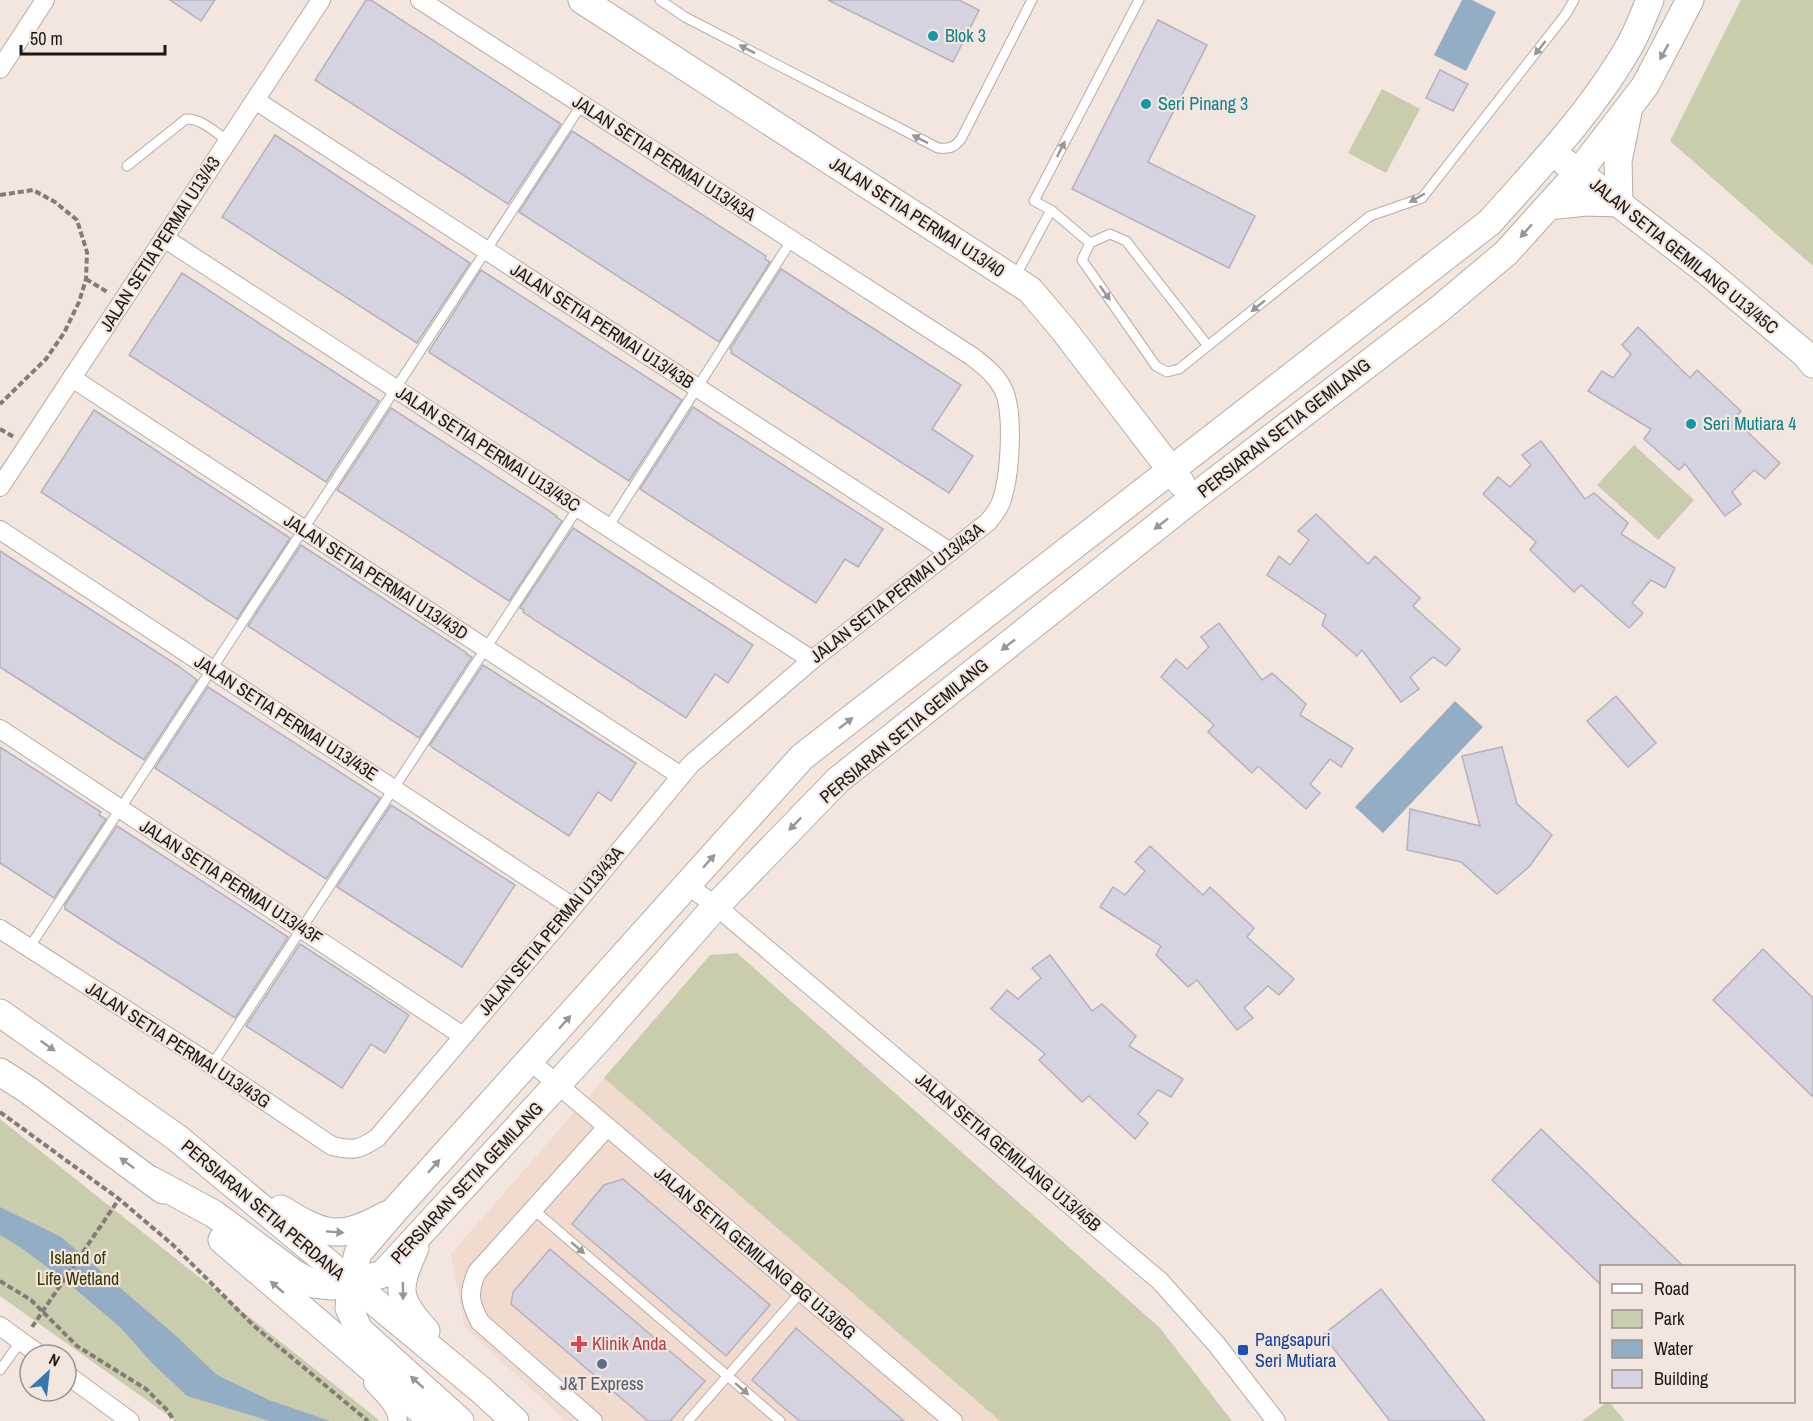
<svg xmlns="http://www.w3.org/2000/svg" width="1813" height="1421" viewBox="0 0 1813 1421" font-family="'Archivo Narrow',sans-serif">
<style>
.commercial{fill:#f1dace}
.green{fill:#caccae}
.water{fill:#93adc4}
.building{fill:#d5d3df;stroke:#b4b1bd;stroke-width:1.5}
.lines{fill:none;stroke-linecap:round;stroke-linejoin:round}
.lane-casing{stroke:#b7aca5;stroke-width:11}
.street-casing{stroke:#b7aca5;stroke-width:20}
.secondary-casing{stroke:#b7aca5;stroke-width:29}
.path{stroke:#837b76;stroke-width:4;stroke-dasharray:6 3;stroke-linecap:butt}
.lane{stroke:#fff;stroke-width:9}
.street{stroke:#fff;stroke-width:18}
.secondary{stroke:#fff;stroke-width:27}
.oneway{fill:#989795}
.culture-dot{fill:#0f9aa8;stroke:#f2e6df;stroke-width:2}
.health-dot{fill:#e0444e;stroke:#f2e6df;stroke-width:2}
.transit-dot{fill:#1a4fb4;stroke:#f2e6df;stroke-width:2}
.service-dot{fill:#5c6f8a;stroke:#f2e6df;stroke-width:2}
.labels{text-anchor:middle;stroke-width:4.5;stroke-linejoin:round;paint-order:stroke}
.culture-label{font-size:18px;fill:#0d838f;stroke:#f2e6df;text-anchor:start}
.street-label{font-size:18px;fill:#1b1714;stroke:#f2e6df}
.park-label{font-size:18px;fill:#373700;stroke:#f2e6df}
.transit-label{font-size:18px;fill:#164399;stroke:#f2e6df;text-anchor:start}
.health-label{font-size:18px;fill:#be3a42;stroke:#f2e6df;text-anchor:start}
.service-label{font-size:18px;fill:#4e5e75;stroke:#f2e6df}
</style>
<rect width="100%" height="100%" fill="#f2e6df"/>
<path class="commercial" d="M 604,1078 L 1000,1421 L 566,1421 L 465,1327 L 451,1254 Z"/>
<g class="green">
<path d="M 1741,0 L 1813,0 L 1813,266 L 1670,141 Z"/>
<path d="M 1382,89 L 1420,109 L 1386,173 L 1348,153 Z"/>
<path d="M 1634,445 L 1694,500 L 1658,540 L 1597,485 Z"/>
<path d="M 737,953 L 1160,1328 L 1232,1421 L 1000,1421 L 604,1078 L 710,955 Z"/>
<path d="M 0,1119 L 379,1420 L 378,1421 L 176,1421 L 0,1296 Z"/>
<path d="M 1607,1402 L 1609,1402 L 1625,1421 L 1582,1421 Z"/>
</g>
<g class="water">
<path d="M 1462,0 L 1472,0 L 1496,12 L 1466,71 L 1434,55 Z"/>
<path d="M 1455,701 L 1483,727 L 1383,833 L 1355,807 Z"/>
<path d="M 0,1207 L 61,1237 L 174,1334 L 217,1375 L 269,1400 L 330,1421 L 270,1421 L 187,1396 L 151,1362 L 121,1328 L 67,1282 L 20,1247 L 0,1235 Z"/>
</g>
<g class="building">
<path d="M 170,0 L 215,0 L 201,21 Z"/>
<path d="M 366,0 L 371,0 L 561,124 L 508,204 L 315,80 Z"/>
<path d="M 828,0 L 959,0 L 979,10 L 953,62 Z"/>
<path d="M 1158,20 L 1207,45 L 1148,162 L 1255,216 L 1229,268 L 1072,189 Z"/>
<path d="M 1440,70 L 1468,84 L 1453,111 L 1426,98 Z"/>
<path d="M 572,131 L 766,256 L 765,259 L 770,262 L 719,342 L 519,212 Z"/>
<path d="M 275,135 L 470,263 L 417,343 L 222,217 Z"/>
<path d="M 781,269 L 961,385 L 932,429 L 973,456 L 949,493 L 731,353 L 732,351 L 730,349 Z"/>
<path d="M 481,270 L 682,400 L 629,481 L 430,353 L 429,351 Z"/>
<path d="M 182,273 L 379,401 L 326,482 L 129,355 Z"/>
<path d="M 1638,327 L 1690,378 L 1697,370 L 1741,411 L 1734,419 L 1780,463 L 1765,479 L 1754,470 L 1732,492 L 1741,504 L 1725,516 L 1685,464 L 1679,470 L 1644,439 L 1651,429 L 1588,391 L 1602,371 L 1613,378 L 1631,354 L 1622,345 Z"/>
<path d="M 693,407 L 883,529 L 858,567 L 845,559 L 816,603 L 640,489 Z"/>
<path d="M 391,408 L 557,516 L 556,517 L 562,521 L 509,601 L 337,490 Z"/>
<path d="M 94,410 L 290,538 L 237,619 L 41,492 Z"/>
<path d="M 1541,441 L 1585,499 L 1594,493 L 1628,523 L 1621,534 L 1675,568 L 1665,588 L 1651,580 L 1632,603 L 1643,613 L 1629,628 L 1581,585 L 1574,592 L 1530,550 L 1536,542 L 1483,494 L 1498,477 L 1510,487 L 1531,465 L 1522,455 Z"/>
<path d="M 1316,514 L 1368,564 L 1375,556 L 1420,598 L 1413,606 L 1460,649 L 1446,666 L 1433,657 L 1410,677 L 1419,689 L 1401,702 L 1362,650 L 1357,656 L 1322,625 L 1326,615 L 1267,575 L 1279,556 L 1290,565 L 1309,540 L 1298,531 Z"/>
<path d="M 573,528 L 753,645 L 728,683 L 715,674 L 686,718 L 536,621 L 523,612 L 524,610 L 520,608 Z"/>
<path d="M 301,545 L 467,653 L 466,654 L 472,657 L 419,738 L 248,626 Z"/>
<path d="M 0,551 L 177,665 L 197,680 L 144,760 L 0,667 Z"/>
<path d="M 1219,623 L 1262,680 L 1272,673 L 1306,704 L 1300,715 L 1353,748 L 1341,767 L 1330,759 L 1310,784 L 1320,793 L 1306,809 L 1258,766 L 1252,773 L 1208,732 L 1214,725 L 1161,677 L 1176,659 L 1187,669 L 1209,647 L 1201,637 Z"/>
<path d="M 483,665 L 636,763 L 611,801 L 598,792 L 569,836 L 433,748 L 430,745 Z"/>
<path d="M 208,687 L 380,798 L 326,879 L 155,768 Z"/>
<path d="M 1616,696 L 1656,743 L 1628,767 L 1587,721 Z"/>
<path d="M 0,747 L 101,812 L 99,815 L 106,819 L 54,898 L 0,863 Z"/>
<path d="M 1502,747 L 1517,804 L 1552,835 L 1529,867 L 1497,894 L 1461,862 L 1407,850 L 1410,809 L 1480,826 L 1462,756 Z"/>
<path d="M 391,805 L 515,885 L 462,967 L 337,887 Z"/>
<path d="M 117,826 L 288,937 L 235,1018 L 65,909 L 65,905 Z"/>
<path d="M 1150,846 L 1203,895 L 1210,887 L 1254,928 L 1247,937 L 1294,979 L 1279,995 L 1268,986 L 1244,1008 L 1253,1018 L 1237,1030 L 1197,980 L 1188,987 L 1156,955 L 1161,946 L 1100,907 L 1113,887 L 1125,895 L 1145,871 L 1135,862 Z"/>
<path d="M 300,944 L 409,1015 L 385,1053 L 371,1044 L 342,1088 L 246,1026 Z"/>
<path d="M 1763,949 L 1813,998 L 1813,1097 L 1713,1000 Z"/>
<path d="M 1050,955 L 1092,1011 L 1102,1004 L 1136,1036 L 1129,1046 L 1183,1079 L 1171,1097 L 1158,1090 L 1138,1114 L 1148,1123 L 1135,1139 L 1089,1096 L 1082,1102 L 1039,1060 L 1045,1054 L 991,1009 L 1007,990 L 1018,999 L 1041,978 L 1032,968 Z"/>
<path d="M 1541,1129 L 1683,1266 L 1602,1266 L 1602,1286 L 1492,1180 Z"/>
<path d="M 623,1179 L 770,1305 L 726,1356 L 572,1224 L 604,1185 Z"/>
<path d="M 550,1249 L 705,1381 L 670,1421 L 648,1421 L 511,1304 L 513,1292 Z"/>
<path d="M 1381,1289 L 1485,1421 L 1390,1421 L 1323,1335 Z"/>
<path d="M 796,1328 L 826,1354 L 904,1421 L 800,1421 L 783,1407 L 752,1380 Z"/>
</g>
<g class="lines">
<g class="lane-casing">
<g id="lane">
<path d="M 660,0 L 685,17 L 938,148 C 949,149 954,148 961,139 L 1032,0"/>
<path d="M 127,166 L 186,119 C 201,118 216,133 228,141"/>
<path d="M 1090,243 L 1051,210 L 1034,201 L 1139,0"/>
<path d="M 1015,277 L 1051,210"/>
<path d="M 1208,346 L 1126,241 L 1110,234 L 1090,243 L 1082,260 L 1156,366 L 1167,372 L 1179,369 L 1370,216 L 1422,198 L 1566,14 L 1574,0"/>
<path d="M 608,527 L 791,241"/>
<path d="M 29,948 L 582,104"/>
<path d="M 212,1065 L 578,508"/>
<path d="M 534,1210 L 780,1421"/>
<path d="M 0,1370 L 21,1341"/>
<path d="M 688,1421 L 801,1292"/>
</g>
</g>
<g class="street-casing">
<g id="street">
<path d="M 0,69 L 45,0"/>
<path d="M 255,100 L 950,552"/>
<path d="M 164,238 L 812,660"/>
<path d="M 72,378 L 681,776"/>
<path d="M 0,487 L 321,0"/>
<path d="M 0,530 L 573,907"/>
<path d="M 0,729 L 463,1036"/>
<path d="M 687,885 L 716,906 L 1160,1281 L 1217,1345 L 1276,1421"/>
<path d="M 0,929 L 212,1065 L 332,1146 C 353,1151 359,1150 377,1138 L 573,907 L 691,764 L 812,660 L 988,522 C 993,516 998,510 1001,502 C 1010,478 1015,409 1002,387 C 995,374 984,366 973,357 L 420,0"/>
<path d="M 530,1061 L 953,1421"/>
<path d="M 0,1326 L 40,1355"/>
<path d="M 66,1374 L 130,1421"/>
<path d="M 373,1383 C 383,1394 397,1406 398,1421"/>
<path d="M 593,1421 L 480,1322 C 469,1301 468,1293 477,1272 L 607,1127"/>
</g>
</g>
<g class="secondary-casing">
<g id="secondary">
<path d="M 582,0 L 1030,290 L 1063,329 L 1181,483"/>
<path d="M 1566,163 L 1704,269 L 1805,354 L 1813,364"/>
<path d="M 1619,203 L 1618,161 L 1628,112"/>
<path d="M 1549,206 L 1586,202 L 1619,203"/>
<path d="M 0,1013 L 176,1137 L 481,1390 L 515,1421"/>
<path d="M 0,1072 L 28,1090 L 163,1190"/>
<path d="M 151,1180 L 214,1214 L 295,1274 L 314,1284 L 332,1286 L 351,1283 L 383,1274 L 599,1039 L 716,906 L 838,780 L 1193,498 L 1437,311 L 1506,253 L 1579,172 L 1645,86 L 1690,0"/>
<path d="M 281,1209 C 325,1236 339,1241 386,1215"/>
<path d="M 222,1240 L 433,1421"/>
<path d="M 415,1248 C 397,1288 395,1298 426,1331"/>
<path d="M 460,1421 L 359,1330 L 349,1308 L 351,1283 L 358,1253 L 395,1210 L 802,757 L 1490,222 C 1538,168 1591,112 1627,50 C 1637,34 1643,16 1650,0"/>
</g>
</g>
<g class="path">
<path d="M 0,195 L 33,190 L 55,202 L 77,220 L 87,252 L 86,279 L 79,302 L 64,333 L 46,359 L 0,404"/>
<path d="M 86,279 L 109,293"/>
<path d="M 0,429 L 14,437"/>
<path d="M 0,1112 L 119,1199 L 173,1245 L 254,1326 L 368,1421"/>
<path d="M 0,1281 L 31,1300 L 77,1346 L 146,1389 L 168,1411 L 174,1421"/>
<path d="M 32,1327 L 119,1199"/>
</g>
<use href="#lane" class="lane"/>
<use href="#street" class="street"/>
<use href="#secondary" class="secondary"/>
</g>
<defs><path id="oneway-solid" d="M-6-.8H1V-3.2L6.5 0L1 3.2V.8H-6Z" transform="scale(1.5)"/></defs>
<g class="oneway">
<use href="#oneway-solid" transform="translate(1540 48) rotate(128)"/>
<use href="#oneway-solid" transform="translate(747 49) rotate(-153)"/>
<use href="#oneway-solid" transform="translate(1664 52) rotate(119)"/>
<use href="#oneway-solid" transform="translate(920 139) rotate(-153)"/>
<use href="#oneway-solid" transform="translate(1061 149) rotate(-63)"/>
<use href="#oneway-solid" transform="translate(1417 198) rotate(151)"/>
<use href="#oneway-solid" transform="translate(1526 231) rotate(132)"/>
<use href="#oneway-solid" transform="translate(1105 293) rotate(55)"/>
<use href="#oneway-solid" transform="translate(1258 306) rotate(141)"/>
<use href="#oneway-solid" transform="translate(1161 524) rotate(142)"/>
<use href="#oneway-solid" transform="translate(1008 645) rotate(142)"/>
<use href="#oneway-solid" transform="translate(846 723) rotate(-38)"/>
<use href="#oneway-solid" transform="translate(795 824) rotate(134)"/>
<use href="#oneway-solid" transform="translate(709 861) rotate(-48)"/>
<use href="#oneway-solid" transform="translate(565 1022) rotate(-48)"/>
<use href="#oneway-solid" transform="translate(48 1046) rotate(35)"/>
<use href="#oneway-solid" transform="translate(127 1163) rotate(-144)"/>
<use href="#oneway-solid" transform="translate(434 1166) rotate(-48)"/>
<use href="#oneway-solid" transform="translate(335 1232) rotate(4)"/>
<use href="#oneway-solid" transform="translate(578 1248) rotate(41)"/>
<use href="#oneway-solid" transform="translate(277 1287) rotate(-139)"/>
<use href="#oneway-solid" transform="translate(403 1291) rotate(89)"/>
<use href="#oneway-solid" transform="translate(417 1382) rotate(-138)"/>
<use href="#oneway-solid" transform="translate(742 1389) rotate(41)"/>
</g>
<g class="culture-dot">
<circle cx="933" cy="36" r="6"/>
<circle cx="1146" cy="104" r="6"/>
<circle cx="1691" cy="424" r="6"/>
</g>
<path class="health-dot" d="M576 1335h6v6h6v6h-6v6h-6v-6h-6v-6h6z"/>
<rect class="transit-dot" x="1237" y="1344" width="12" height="12" rx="3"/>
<circle class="service-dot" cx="602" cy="1364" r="6"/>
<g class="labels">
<g class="culture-label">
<text x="945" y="42">Blok 3</text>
<text x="1158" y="110">Seri Pinang 3</text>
<text x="1703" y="430">Seri Mutiara 4</text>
</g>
<g class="street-label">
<text transform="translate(664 158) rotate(33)" y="6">JALAN SETIA PERMAI U13/43A</text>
<text transform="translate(917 217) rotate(33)" y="6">JALAN SETIA PERMAI U13/40</text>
<text transform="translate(160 244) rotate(-57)" y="6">JALAN SETIA PERMAI U13/43</text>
<text transform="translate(1684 256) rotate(39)" y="6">JALAN SETIA GEMILANG U13/45C</text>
<text transform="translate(602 326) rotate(33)" y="6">JALAN SETIA PERMAI U13/43B</text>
<text transform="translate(1284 428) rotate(-38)" y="6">PERSIARAN SETIA GEMILANG</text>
<text transform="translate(488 449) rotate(33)" y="6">JALAN SETIA PERMAI U13/43C</text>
<text transform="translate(376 577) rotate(33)" y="6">JALAN SETIA PERMAI U13/43D</text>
<text transform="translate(897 593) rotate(-38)" y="6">JALAN SETIA PERMAI U13/43A</text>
<text transform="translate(286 718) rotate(33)" y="6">JALAN SETIA PERMAI U13/43E</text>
<text transform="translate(904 731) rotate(-40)" y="6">PERSIARAN SETIA GEMILANG</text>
<text transform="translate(231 882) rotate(33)" y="6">JALAN SETIA PERMAI U13/43F</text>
<text transform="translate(551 931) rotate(-50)" y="6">JALAN SETIA PERMAI U13/43A</text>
<text transform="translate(178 1045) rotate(33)" y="6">JALAN SETIA PERMAI U13/43G</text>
<text transform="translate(1008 1152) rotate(40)" y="6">JALAN SETIA GEMILANG U13/45B</text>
<text transform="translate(467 1183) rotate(-47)" y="6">PERSIARAN SETIA GEMILANG</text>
<text transform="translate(263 1210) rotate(40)" y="6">PERSIARAN SETIA PERDANA</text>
<text transform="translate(755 1253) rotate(40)" y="6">JALAN SETIA GEMILANG BG U13/BG</text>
</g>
<g class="park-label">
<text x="78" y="1264">Island of<tspan x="78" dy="21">Life Wetland</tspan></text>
</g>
<g class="transit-label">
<text x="1255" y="1346">Pangsapuri<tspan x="1255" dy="21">Seri Mutiara</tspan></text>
</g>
<g class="health-label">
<text x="592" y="1350">Klinik Anda</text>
</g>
<g class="service-label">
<text x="602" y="1390">J&amp;T Express</text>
</g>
</g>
<rect x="1600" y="1265" width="195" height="138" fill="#f2e6df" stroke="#9c938e" stroke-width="1.5"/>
<rect x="1612" y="1284" width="30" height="9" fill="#ffffff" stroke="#9c938e" stroke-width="1.5"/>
<text x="1654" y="1295" font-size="18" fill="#1b1714">Road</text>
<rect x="1612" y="1310" width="30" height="18" fill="#caccae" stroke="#9c938e" stroke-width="1.5"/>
<text x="1654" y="1325" font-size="18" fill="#1b1714">Park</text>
<rect x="1612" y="1340" width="30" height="18" fill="#93adc4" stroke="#9c938e" stroke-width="1.5"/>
<text x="1654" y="1355" font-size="18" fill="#1b1714">Water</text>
<rect x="1612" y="1370" width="30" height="18" fill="#d5d3df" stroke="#9c938e" stroke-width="1.5"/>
<text x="1654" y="1385" font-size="18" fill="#1b1714">Building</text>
<g transform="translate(48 1373) rotate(27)"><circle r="28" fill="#f2e6df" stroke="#9c938e" stroke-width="1.5"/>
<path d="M0-4.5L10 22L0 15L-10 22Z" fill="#3479ae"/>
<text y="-9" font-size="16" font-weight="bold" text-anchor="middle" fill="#1b1714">N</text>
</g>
<path d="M21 45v9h144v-9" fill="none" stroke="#1b1714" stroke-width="3"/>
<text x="30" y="45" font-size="18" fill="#1b1714" stroke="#f2e6df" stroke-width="4.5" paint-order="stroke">50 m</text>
</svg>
